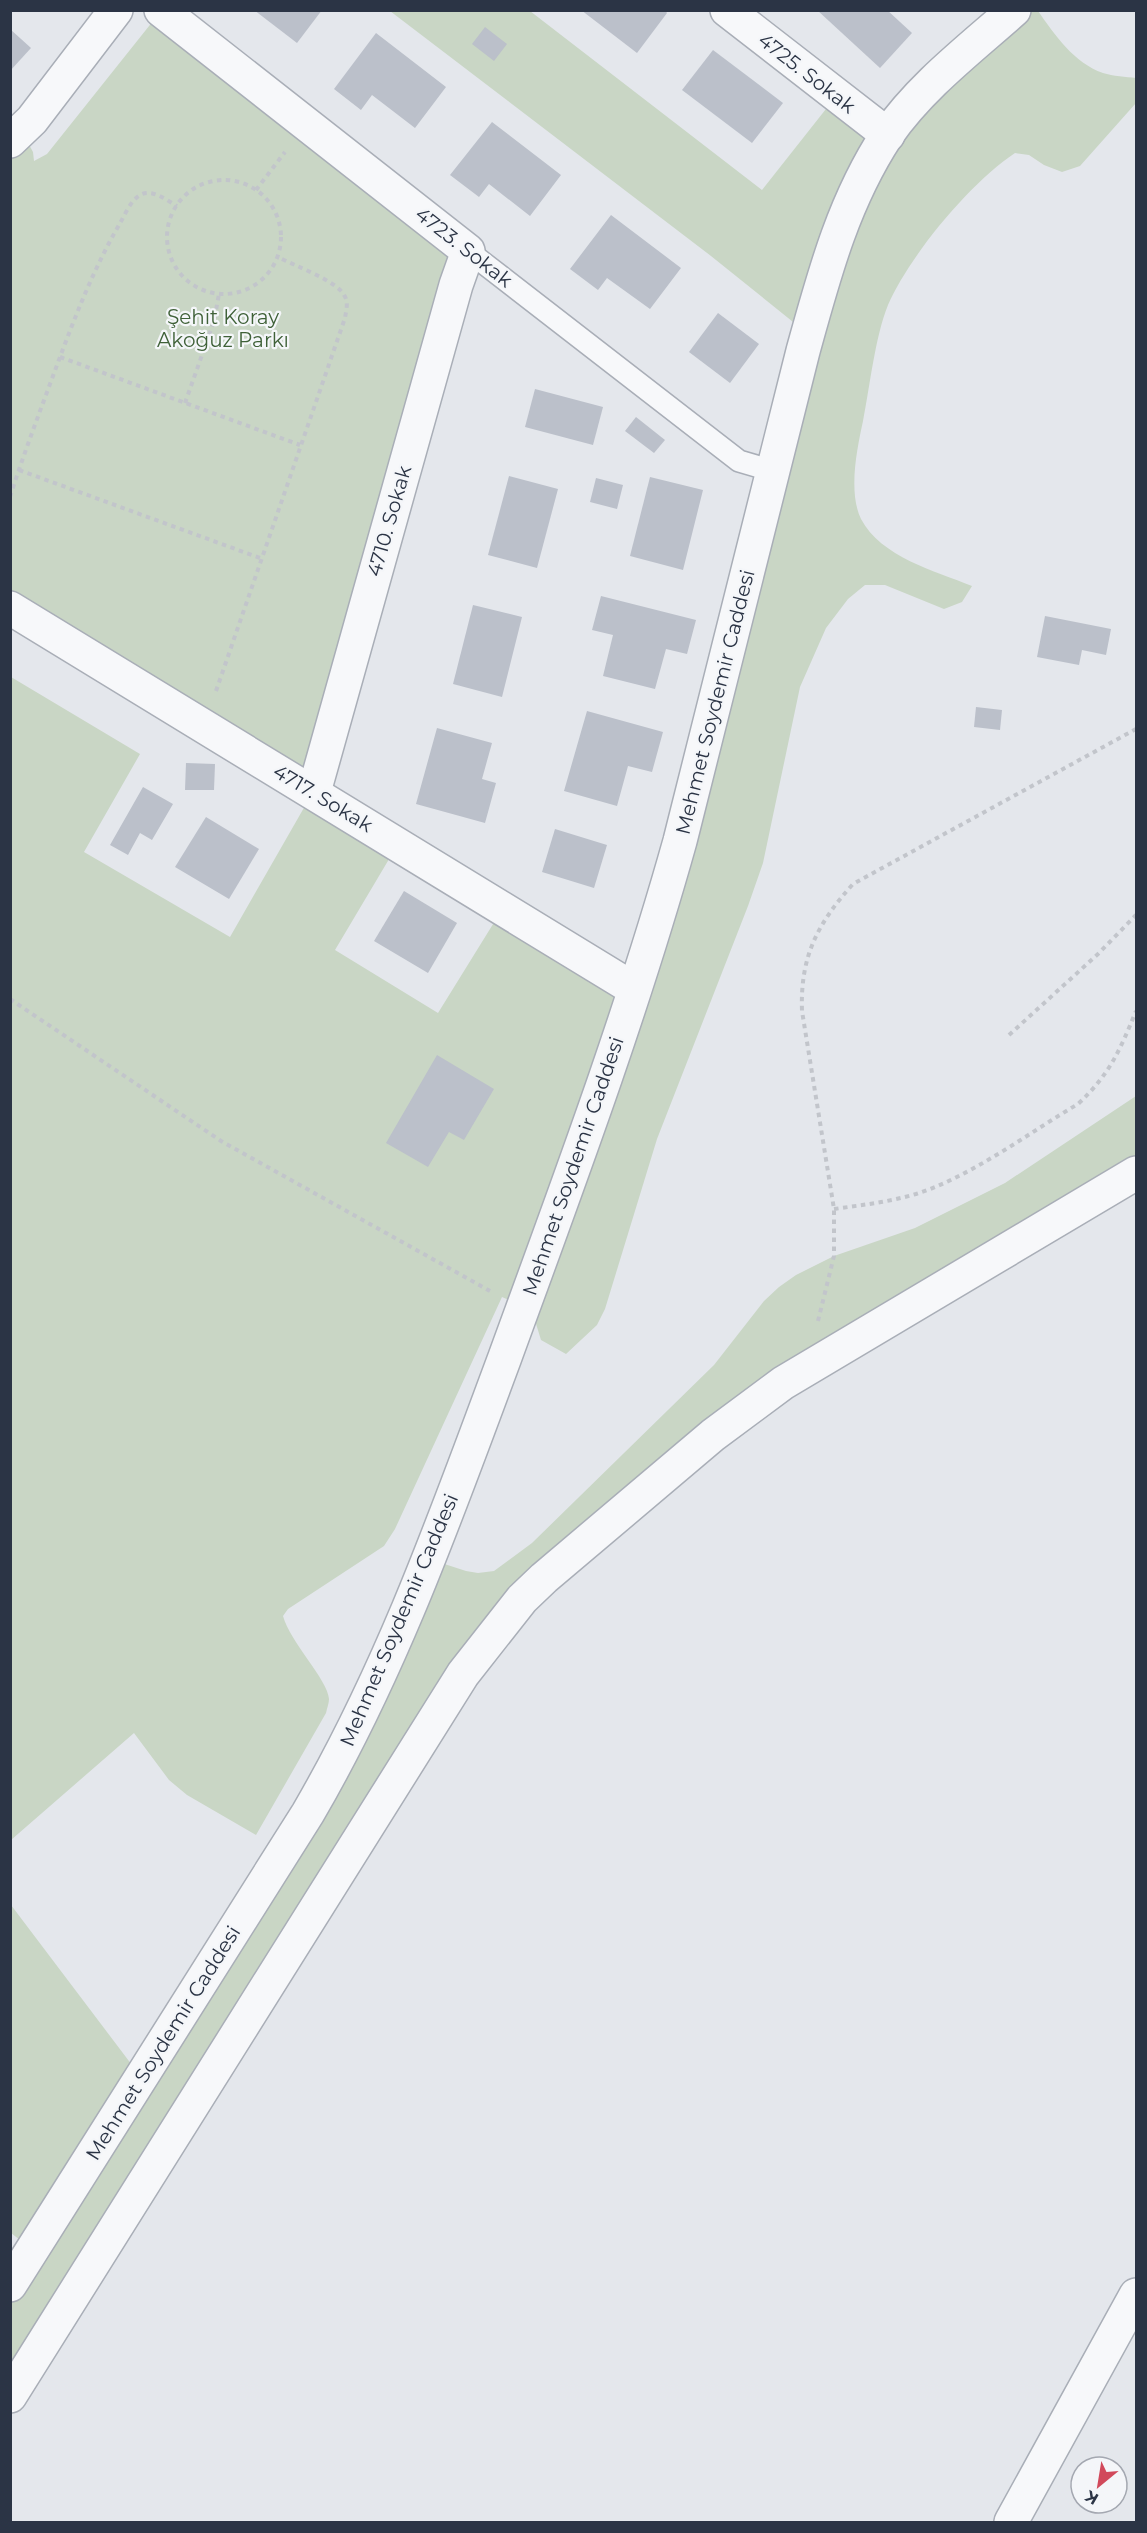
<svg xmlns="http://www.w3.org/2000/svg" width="1147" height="2533" viewBox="0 0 1147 2533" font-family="Montserrat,sans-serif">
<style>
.green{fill:#c9d6c5}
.building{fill:#bbc0ca}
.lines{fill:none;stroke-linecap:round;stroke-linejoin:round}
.lane-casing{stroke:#a9aeb7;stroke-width:24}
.street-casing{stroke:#a9aeb7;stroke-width:36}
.path{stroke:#c2c5cb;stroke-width:4;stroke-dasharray:4.5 4.5;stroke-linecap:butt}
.lane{stroke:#f7f8fa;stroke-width:21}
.street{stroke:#f7f8fa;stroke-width:33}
.labels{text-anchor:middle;stroke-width:4.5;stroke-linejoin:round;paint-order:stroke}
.street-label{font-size:20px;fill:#2b3445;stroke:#f4f6f9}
.park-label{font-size:20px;fill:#3f6138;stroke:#f4f6f9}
</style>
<rect width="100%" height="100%" fill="#e4e7ec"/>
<g class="green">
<path d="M 161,11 L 468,251 L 314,792 L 398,844 L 335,950 L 438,1013 L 503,908 L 634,989 L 808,334 L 711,256 L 390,11 L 530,11 L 762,190 L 837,95 L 888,135 L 1014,11 L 1038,11 C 1055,35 1074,63 1103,73 C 1113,76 1126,77 1136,78 L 1136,103 L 1080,166 L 1062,172 L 1044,165 L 1029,155 L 1015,153 C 970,183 910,255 888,305 C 875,337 870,386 863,421 C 857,449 848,492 861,519 C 881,557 935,571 972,586 L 962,602 L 944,609 L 885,585 L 865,585 L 848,599 L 826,628 L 800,687 L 763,863 L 748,906 L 657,1139 L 605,1309 L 597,1325 L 566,1354 L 541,1340 L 533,1314 L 523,1306 L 502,1297 L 395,1529 L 384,1546 L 288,1609 L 283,1616 C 290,1642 328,1680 329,1699 C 329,1703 327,1708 326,1713 L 256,1835 L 187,1795 L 169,1780 L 134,1733 L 11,1840 L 11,677 L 140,754 L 84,852 L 230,937 L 313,792 L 11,608 L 11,141 L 22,132 L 33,152 L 34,161 L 47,154 Z"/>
<path d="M 1136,1096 L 1136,1173 L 844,1346 L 544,1578 L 11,2396 L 11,2285 L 33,2250 L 11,2233 L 11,1905 L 141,2077 L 308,1813 L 429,1559 L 466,1571 L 478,1573 L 494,1571 L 532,1543 L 714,1365 L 764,1301 L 779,1287 L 796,1275 L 834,1256 L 915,1228 L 1005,1183 Z"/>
</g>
<g class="building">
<path d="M 254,10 L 322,10 L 297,43 Z"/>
<path d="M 581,10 L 665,10 L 667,13 L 637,53 Z"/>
<path d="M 817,10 L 887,10 L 912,33 L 880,68 Z"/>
<path d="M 485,27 L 507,44 L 494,61 L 472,44 Z"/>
<path d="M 10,29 L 31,48 L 10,71 Z"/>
<path d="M 376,33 L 446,87 L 415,128 L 372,95 L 361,110 L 334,89 Z"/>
<path d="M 713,50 L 783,103 L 752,143 L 682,90 Z"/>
<path d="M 492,122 L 561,175 L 530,216 L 489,184 L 479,197 L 450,175 Z"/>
<path d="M 611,215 L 681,268 L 650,309 L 607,278 L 598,290 L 570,269 Z"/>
<path d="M 718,313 L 759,344 L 730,383 L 689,352 Z"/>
<path d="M 535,389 L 603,407 L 593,445 L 525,427 Z"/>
<path d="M 636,417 L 665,440 L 654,453 L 625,431 Z"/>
<path d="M 509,476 L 558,489 L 537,568 L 488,555 Z"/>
<path d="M 650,477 L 703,490 L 683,570 L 630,556 Z"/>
<path d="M 596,478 L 623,485 L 617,509 L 590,502 Z"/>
<path d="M 601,596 L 696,620 L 687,654 L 666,649 L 655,689 L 603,676 L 613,635 L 592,630 Z"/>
<path d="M 473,605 L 522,617 L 502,697 L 453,684 Z"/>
<path d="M 1045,616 L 1111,629 L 1106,655 L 1082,650 L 1079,665 L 1037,657 Z"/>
<path d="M 976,707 L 1002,710 L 1000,730 L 974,727 Z"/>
<path d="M 587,711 L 663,732 L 652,772 L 628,766 L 617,806 L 564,791 Z"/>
<path d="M 437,728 L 492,743 L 482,779 L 496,783 L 485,823 L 416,804 Z"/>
<path d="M 186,763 L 215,764 L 214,790 L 185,790 Z"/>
<path d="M 143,787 L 173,804 L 152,840 L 140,833 L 128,855 L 110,845 Z"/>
<path d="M 206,817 L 259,849 L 229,899 L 175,867 Z"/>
<path d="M 555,829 L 607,845 L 594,888 L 542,872 Z"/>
<path d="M 404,891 L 457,923 L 428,973 L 374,941 Z"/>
<path d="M 437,1055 L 494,1089 L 464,1140 L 449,1132 L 428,1167 L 386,1143 Z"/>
</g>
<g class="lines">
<g class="lane-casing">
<path id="lane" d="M 468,251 L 739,461 L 773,471"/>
</g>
<g class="street-casing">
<g id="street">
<path d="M 161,10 L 468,251 L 456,285 L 314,792"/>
<path d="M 727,10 L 888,135"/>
<path d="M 10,141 L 32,120 L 116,10"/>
<path d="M 10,608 L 634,989"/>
<path d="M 10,2285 L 308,1813 C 392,1669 447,1513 505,1357 C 567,1187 631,1016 680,841 L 803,351 C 824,275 843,202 887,135 C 920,87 970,49 1014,10"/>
<path d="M 10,2396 L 463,1674 L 522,1599 L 544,1578 L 713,1435 L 783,1383 L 1136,1173"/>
<path d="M 1011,2522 L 1136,2295"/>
</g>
</g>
<g class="path">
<circle cx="224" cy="237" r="57"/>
<path d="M 256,190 L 285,152"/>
<path d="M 60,357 L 300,445"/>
<path d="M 185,403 L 214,321 L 219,294"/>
<path d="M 19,470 L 260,558"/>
<path d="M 10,497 C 22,459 36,422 50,384 C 70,330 90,275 119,225 C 125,215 130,201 140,195 C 152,188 166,200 177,206"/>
<path d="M 216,691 L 345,318 C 346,311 349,302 344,295 C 337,281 293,265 278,257"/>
<path d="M 10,999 L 221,1141 L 490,1291"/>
<path d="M 1009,1035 L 1098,954 L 1136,915"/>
<path d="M 834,1209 C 862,1205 889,1202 916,1194 C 972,1176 1027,1134 1078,1104 C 1110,1074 1120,1050 1136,1011"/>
<path d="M 818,1321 L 834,1256 L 834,1209 L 802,1011 C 800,956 818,923 853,884 L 1136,729"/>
</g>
<use href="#lane" class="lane"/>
<use href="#street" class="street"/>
</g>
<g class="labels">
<g class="street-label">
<text transform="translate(807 73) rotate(38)" y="7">4725. Sokak</text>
<text transform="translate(464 247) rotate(38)" y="7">4723. Sokak</text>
<text transform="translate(389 521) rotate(-74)" y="7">4710. Sokak</text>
<text transform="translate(715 702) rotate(-76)" y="7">Mehmet Soydemir Caddesi</text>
<text transform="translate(323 798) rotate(31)" y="7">4717. Sokak</text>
<text transform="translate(573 1166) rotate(-71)" y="7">Mehmet Soydemir Caddesi</text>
<text transform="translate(399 1620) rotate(-67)" y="7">Mehmet Soydemir Caddesi</text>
<text transform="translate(163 2043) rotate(-58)" y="7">Mehmet Soydemir Caddesi</text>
</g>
<g class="park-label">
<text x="223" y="324">Şehit Koray<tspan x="223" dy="23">Akoğuz Parkı</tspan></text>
</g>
</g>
<rect width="1147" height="2533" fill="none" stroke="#2b3445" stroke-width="24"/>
<g transform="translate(1099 2485) rotate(210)"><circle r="28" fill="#f4f6f9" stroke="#a4a8b1" stroke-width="1.5"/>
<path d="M0-4.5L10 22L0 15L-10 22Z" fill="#d1495b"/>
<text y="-9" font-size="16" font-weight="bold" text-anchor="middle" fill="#2b3445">K</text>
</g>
</svg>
